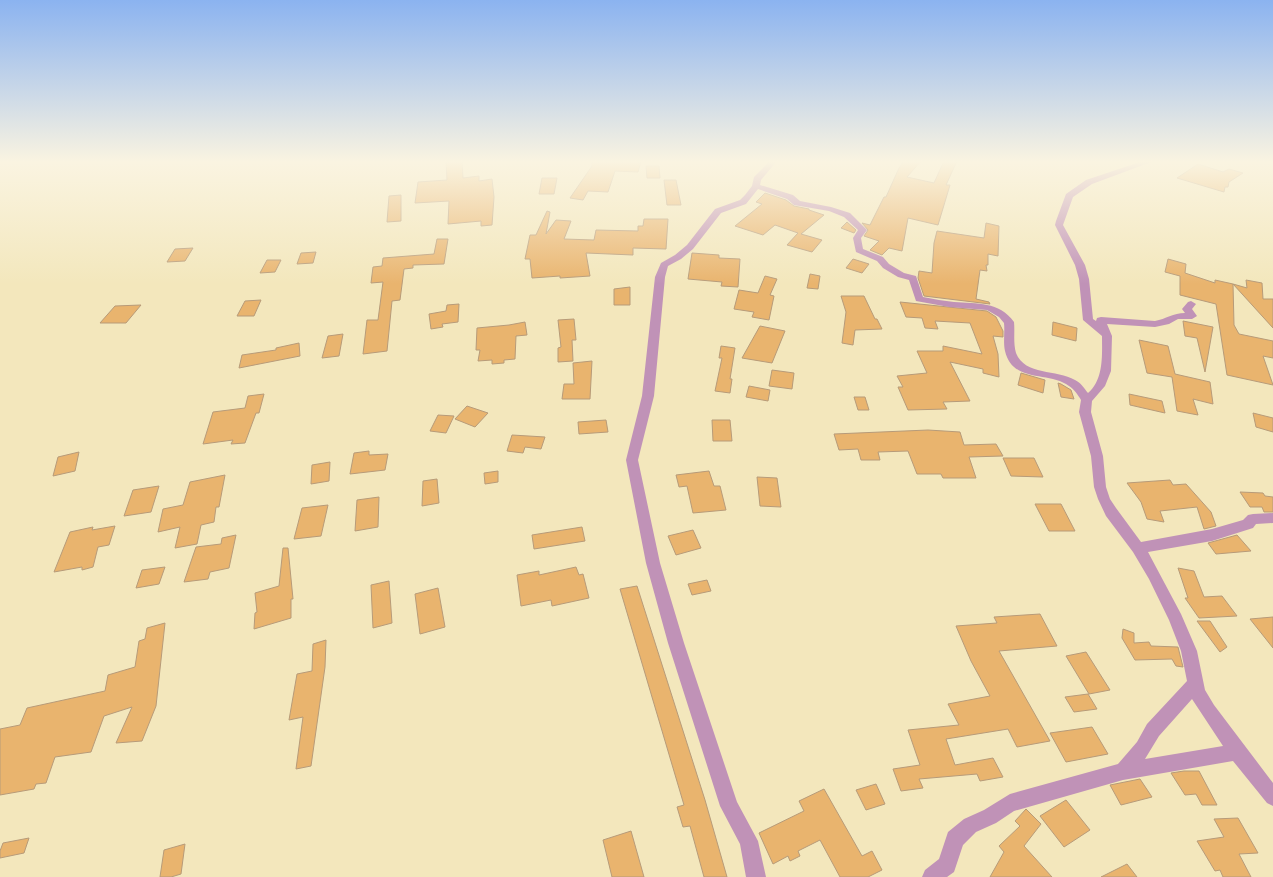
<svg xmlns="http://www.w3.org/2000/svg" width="1273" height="877" viewBox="0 0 1273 877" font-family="'Noto Sans',sans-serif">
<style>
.building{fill:#e9b46e;stroke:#b79b79}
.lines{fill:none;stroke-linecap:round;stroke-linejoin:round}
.minor{fill:#c092b7;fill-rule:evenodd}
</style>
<rect width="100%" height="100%" fill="#f3e7bc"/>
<g class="building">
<path d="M 446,161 L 462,161 L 463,178 L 479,176 L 479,181 L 492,179 L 494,197 L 492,225 L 481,226 L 481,221 L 448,224 L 449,201 L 415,203 L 418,182 L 447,180 Z"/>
<path d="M 592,161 L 641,161 L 638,172 L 615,171 L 608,192 L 588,191 L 583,200 L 570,198 L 592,166 Z"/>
<path d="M 904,161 L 921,161 L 907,177 L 934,183 L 944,161 L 957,161 L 946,185 L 950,185 L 938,225 L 908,218 L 902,251 L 889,248 L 882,255 L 870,250 L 879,241 L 864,236 L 868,230 L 862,223 L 870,225 L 884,197 L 886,197 L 899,168 Z"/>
<path d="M 1198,164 L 1223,172 L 1229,169 L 1243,173 L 1229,182 L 1228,187 L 1225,187 L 1224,192 L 1177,178 Z"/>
<path d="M 646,166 L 659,166 L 660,178 L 647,178 Z"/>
<path d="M 542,178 L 557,178 L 554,194 L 539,194 Z"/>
<path d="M 664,180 L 676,180 L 681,205 L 667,205 Z"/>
<path d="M 765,193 L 786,200 L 794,206 L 809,209 L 809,210 L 824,215 L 801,234 L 822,240 L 812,252 L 787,245 L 798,233 L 775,225 L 763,235 L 735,226 L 762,204 L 756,202 Z"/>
<path d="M 401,195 L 401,221 L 387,222 L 389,196 Z"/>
<path d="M 547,211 L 550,212 L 546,234 L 556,220 L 571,221 L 564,239 L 594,240 L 596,230 L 638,231 L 638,226 L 643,226 L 644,219 L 668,219 L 666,249 L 633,248 L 633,255 L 586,253 L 590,276 L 560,278 L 560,276 L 532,278 L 530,259 L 525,259 L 530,235 L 536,235 Z"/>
<path d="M 847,222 L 856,230 L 854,233 L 841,228 Z"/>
<path d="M 986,223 L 999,226 L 998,256 L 988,254 L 988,265 L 986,265 L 987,271 L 980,270 L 976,299 L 989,302 L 990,304 L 924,296 L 918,278 L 919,271 L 932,273 L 934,243 L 937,231 L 984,238 Z"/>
<path d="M 437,239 L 448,239 L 444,264 L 413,265 L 413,268 L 404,269 L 400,300 L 392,301 L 387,351 L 363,354 L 367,320 L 378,320 L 383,282 L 371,283 L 373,267 L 382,266 L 383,258 L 434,254 Z"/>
<path d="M 193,248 L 185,261 L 167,262 L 175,249 Z"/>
<path d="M 316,252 L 313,263 L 297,264 L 301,253 Z"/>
<path d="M 692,253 L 719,255 L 719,258 L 740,259 L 738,287 L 721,286 L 722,282 L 688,279 Z"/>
<path d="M 853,259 L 869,264 L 862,273 L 846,268 Z"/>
<path d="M 1168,259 L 1186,264 L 1185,273 L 1215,283 L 1215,280 L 1233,284 L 1234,325 L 1239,334 L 1273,341 L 1273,358 L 1263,356 L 1273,385 L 1227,375 L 1216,304 L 1180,295 L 1180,276 L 1165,272 Z"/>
<path d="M 267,260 L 281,260 L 275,272 L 260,273 Z"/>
<path d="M 810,274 L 820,276 L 818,289 L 807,288 Z"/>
<path d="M 765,276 L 777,279 L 770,295 L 774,296 L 769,320 L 752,317 L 754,312 L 734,309 L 739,290 L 758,293 Z"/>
<path d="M 1246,280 L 1262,283 L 1263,299 L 1273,299 L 1273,328 L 1233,284 L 1247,288 Z"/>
<path d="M 630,287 L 630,305 L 614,305 L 614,289 Z"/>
<path d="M 841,296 L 864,296 L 875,319 L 877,319 L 882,329 L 855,330 L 853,345 L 842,343 L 846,312 Z"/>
<path d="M 261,300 L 254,316 L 237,316 L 245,301 Z"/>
<path d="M 900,302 L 987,311 L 996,317 L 1003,331 L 1003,337 L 993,336 L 998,354 L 999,377 L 983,373 L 983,369 L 950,362 L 970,401 L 943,402 L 947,409 L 908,410 L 898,387 L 903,387 L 897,376 L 927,373 L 917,351 L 943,351 L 943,346 L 982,354 L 970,323 L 935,321 L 938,329 L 925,328 L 922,318 L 906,317 Z"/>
<path d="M 459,304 L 458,322 L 442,324 L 443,327 L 431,329 L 429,314 L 446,311 L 447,305 Z"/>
<path d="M 141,305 L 126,323 L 100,323 L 115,306 Z"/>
<path d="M 574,319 L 576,340 L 572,340 L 573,361 L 558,362 L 558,348 L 561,347 L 558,320 Z"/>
<path d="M 1183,321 L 1213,327 L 1205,372 L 1197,338 L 1185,336 Z"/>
<path d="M 525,322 L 527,335 L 516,336 L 515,359 L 504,360 L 504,363 L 492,364 L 492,360 L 478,361 L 480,350 L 476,350 L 477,328 L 509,325 Z"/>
<path d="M 1053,322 L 1077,328 L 1076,341 L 1052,335 Z"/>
<path d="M 760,326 L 785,331 L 772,363 L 742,358 Z"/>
<path d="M 343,334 L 339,356 L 322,358 L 328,336 Z"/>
<path d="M 1139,340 L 1168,346 L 1175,374 L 1210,382 L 1213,404 L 1193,399 L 1198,415 L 1177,411 L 1172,377 L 1147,373 Z"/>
<path d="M 299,343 L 300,356 L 239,368 L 242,355 L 276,350 L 276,348 Z"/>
<path d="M 721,346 L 735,348 L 730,379 L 732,379 L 730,393 L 715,391 L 722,358 L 719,358 Z"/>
<path d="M 592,361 L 590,399 L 562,399 L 564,384 L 574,384 L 573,363 Z"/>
<path d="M 772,370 L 794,373 L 792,389 L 769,386 Z"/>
<path d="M 1021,373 L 1045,380 L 1043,393 L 1018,385 Z"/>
<path d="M 1058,383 L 1061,384 L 1071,390 L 1074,399 L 1061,397 Z"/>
<path d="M 749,386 L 770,390 L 768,401 L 746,397 Z"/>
<path d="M 264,394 L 259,413 L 256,413 L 245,443 L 231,444 L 233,440 L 203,444 L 213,412 L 245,408 L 248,396 Z"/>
<path d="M 1129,394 L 1162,401 L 1165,413 L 1130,405 Z"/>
<path d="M 854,397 L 865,397 L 869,410 L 858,410 Z"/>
<path d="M 467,406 L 488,413 L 475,427 L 455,419 Z"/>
<path d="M 1253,413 L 1273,418 L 1273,432 L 1256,427 Z"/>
<path d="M 438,415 L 454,416 L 446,433 L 430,431 Z"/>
<path d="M 606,420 L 608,432 L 579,434 L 578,422 Z"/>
<path d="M 712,420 L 730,420 L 732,441 L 713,441 Z"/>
<path d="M 928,430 L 960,432 L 964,445 L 996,444 L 1003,456 L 969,457 L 976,478 L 943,478 L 941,474 L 917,474 L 908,451 L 878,452 L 880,460 L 861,460 L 858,449 L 839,450 L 834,434 Z"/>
<path d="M 512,435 L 545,437 L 541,449 L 525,447 L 523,453 L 507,451 Z"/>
<path d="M 369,451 L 369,455 L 388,454 L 385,470 L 350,474 L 354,453 Z"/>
<path d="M 79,452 L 75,471 L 53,476 L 58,457 Z"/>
<path d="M 1003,458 L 1034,458 L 1043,477 L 1011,476 Z"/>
<path d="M 330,462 L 329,481 L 311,484 L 312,465 Z"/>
<path d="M 498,471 L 498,482 L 485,484 L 484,473 Z"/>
<path d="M 709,471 L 714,486 L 720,486 L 726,510 L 693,513 L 687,486 L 679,487 L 676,475 Z"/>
<path d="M 225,475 L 219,507 L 216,507 L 214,522 L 201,525 L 197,544 L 175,548 L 180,527 L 158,532 L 163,509 L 183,505 L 190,482 Z"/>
<path d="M 757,477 L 777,478 L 781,507 L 760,506 Z"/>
<path d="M 437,479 L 439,503 L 422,506 L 423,481 Z"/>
<path d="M 1170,480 L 1173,485 L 1186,484 L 1211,512 L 1216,526 L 1204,529 L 1197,507 L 1160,511 L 1164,522 L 1147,519 L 1141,502 L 1127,483 Z"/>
<path d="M 159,486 L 151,512 L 124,516 L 133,490 Z"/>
<path d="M 1240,492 L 1263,493 L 1265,496 L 1273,497 L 1273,512 L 1264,512 L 1262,507 L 1250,507 Z"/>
<path d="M 379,497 L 378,527 L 355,531 L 357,500 Z"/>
<path d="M 1035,504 L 1061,504 L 1075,531 L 1049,531 Z"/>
<path d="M 328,505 L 321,536 L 294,539 L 302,508 Z"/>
<path d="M 115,526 L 109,545 L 98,547 L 93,567 L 82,570 L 82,567 L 54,572 L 70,532 L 93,527 L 92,530 Z"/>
<path d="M 582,527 L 585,541 L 534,549 L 532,535 Z"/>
<path d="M 693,530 L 701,548 L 676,555 L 668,536 Z"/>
<path d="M 236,535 L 229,568 L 210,572 L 208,579 L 184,582 L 196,547 L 221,544 L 222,538 Z"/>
<path d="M 1237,535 L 1251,551 L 1216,554 L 1208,543 Z"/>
<path d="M 283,548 L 288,548 L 293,599 L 291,599 L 291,618 L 254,629 L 255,613 L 257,612 L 255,593 L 279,586 Z"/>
<path d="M 165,567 L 159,584 L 136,588 L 142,570 Z"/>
<path d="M 576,567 L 579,575 L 583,574 L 589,598 L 552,606 L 551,600 L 521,606 L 517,575 L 539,571 L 539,575 Z"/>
<path d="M 1178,568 L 1194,571 L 1204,597 L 1222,596 L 1237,616 L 1199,618 L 1185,598 L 1188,598 Z"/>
<path d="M 707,580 L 711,591 L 692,595 L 688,584 Z"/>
<path d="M 389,581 L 392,623 L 373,628 L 371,585 Z"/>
<path d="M 637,586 L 705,800 L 727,877 L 704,877 L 690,826 L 683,827 L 677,807 L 684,805 L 620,589 Z"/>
<path d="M 438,588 L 445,627 L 420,634 L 415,594 Z"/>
<path d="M 1040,614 L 1057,646 L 999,651 L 1050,741 L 1017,747 L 1008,729 L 946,739 L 955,765 L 993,758 L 1003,777 L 980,781 L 977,774 L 919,779 L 923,788 L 901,791 L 893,769 L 920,765 L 908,730 L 959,725 L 948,704 L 990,696 L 971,661 L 956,626 L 997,623 L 994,617 Z"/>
<path d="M 1273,617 L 1273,648 L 1250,619 Z"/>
<path d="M 1197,621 L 1210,621 L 1227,647 L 1220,652 Z"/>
<path d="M 165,623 L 156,706 L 142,741 L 116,743 L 132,707 L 104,716 L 91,752 L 55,757 L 46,783 L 36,784 L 34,789 L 0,795 L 0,729 L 20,725 L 27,708 L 105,691 L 108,675 L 135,667 L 139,641 L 145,639 L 147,628 Z"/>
<path d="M 1123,629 L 1134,633 L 1134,643 L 1149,642 L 1151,646 L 1178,647 L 1183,667 L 1176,666 L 1172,659 L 1135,660 L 1122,638 Z"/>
<path d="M 326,640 L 325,667 L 311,766 L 296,769 L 303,717 L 289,720 L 297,674 L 312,671 L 313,644 Z"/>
<path d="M 1086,652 L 1110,690 L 1089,694 L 1066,656 Z"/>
<path d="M 1088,694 L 1097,709 L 1074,712 L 1065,697 Z"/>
<path d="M 1092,727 L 1108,754 L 1066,762 L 1050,733 Z"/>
<path d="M 1184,771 L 1199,771 L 1217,805 L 1202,805 L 1196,794 L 1185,795 L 1171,773 Z"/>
<path d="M 1140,779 L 1152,797 L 1121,805 L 1110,785 Z"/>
<path d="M 876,784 L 885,804 L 866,810 L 856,790 Z"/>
<path d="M 824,789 L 862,856 L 872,851 L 882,870 L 868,877 L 840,877 L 820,840 L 798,851 L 800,856 L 790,861 L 788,856 L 773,864 L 759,833 L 804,811 L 799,801 Z"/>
<path d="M 1066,800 L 1090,830 L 1064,847 L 1040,816 Z"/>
<path d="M 1026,809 L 1041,824 L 1024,846 L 1052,877 L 990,877 L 1004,852 L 999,846 L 1020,826 L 1015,821 Z"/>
<path d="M 1238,818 L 1258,853 L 1239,854 L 1251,877 L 1223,877 L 1220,870 L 1215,871 L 1197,841 L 1224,837 L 1214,819 Z"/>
<path d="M 631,831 L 644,877 L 612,877 L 603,840 Z"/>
<path d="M 29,838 L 24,853 L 0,858 L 0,851 L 3,843 Z"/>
<path d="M 185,844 L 181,874 L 171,877 L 160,877 L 164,850 Z"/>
<path d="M 1127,864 L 1137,877 L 1101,877 Z"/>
</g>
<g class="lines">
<path class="minor" d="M 770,161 L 777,161 L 761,180 L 760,185 L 793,195 L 800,201 L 831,207 L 850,213 L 867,230 L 861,238 L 863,249 L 883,257 L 889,264 L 904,273 L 916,276 L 923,297 C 934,299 944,301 954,302 C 977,304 999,301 1014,322 C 1015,332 1013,343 1016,353 C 1025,376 1057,369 1075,380 C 1081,383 1084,388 1088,393 C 1104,379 1102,355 1102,336 L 1083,320 L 1079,279 L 1075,265 L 1055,225 L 1056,221 L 1066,194 L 1086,180 L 1143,161 L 1154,161 L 1092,184 L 1073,197 L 1063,225 L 1085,265 L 1089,279 L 1093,319 L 1096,321 L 1097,318 L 1101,317 L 1155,321 C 1166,319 1173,313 1185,313 L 1182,309 L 1188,302 L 1191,301 L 1196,304 L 1192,309 L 1197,316 L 1192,319 L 1178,319 L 1169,324 L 1155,327 L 1107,324 L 1112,336 L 1111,371 L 1105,386 L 1092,401 L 1091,412 L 1103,456 L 1106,487 L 1110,499 L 1116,508 L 1141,542 L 1212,529 L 1243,520 L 1248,515 L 1253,514 L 1273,513 L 1273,523 L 1256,524 L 1253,528 L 1212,541 L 1148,552 L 1181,614 L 1197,651 L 1205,690 L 1214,705 L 1273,783 L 1273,806 L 1267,803 L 1233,761 L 1123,780 L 1014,811 L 996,823 L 976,832 L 963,845 L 954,872 L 947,877 L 922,877 L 925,870 L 939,859 L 948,832 L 964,819 L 984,810 L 1010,794 L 1118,764 L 1137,742 L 1147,724 L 1187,681 L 1181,651 L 1169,620 L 1149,579 L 1133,552 L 1106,516 L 1098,499 L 1094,487 L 1091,456 L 1079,412 L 1081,400 C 1078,395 1074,389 1069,386 C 1049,371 1013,384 1005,351 C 1003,342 1005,332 1004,323 L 999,317 L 987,310 L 949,307 L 916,301 L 909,280 L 898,277 L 883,268 L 877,261 L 856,252 L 853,238 L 858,230 L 844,217 L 829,211 L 794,205 L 787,199 L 758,189 L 746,204 L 721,213 L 693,249 L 681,259 L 668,266 L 665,277 L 654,396 L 638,460 L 660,563 L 684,643 L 737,802 L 758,841 L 766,877 L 746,877 L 740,844 L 720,806 L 668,643 L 646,563 L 626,460 L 642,396 L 655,277 L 661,263 L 675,255 L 687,245 L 715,209 L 740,200 L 745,195 L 752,186 L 754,177 ZM 1192,699 L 1223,746 L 1145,759 L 1159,736 Z"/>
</g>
<linearGradient id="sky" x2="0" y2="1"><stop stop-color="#8bb3f0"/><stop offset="0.57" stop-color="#faf4e1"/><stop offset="1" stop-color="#faf4e1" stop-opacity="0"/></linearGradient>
<rect width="1273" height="284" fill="url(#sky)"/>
</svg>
